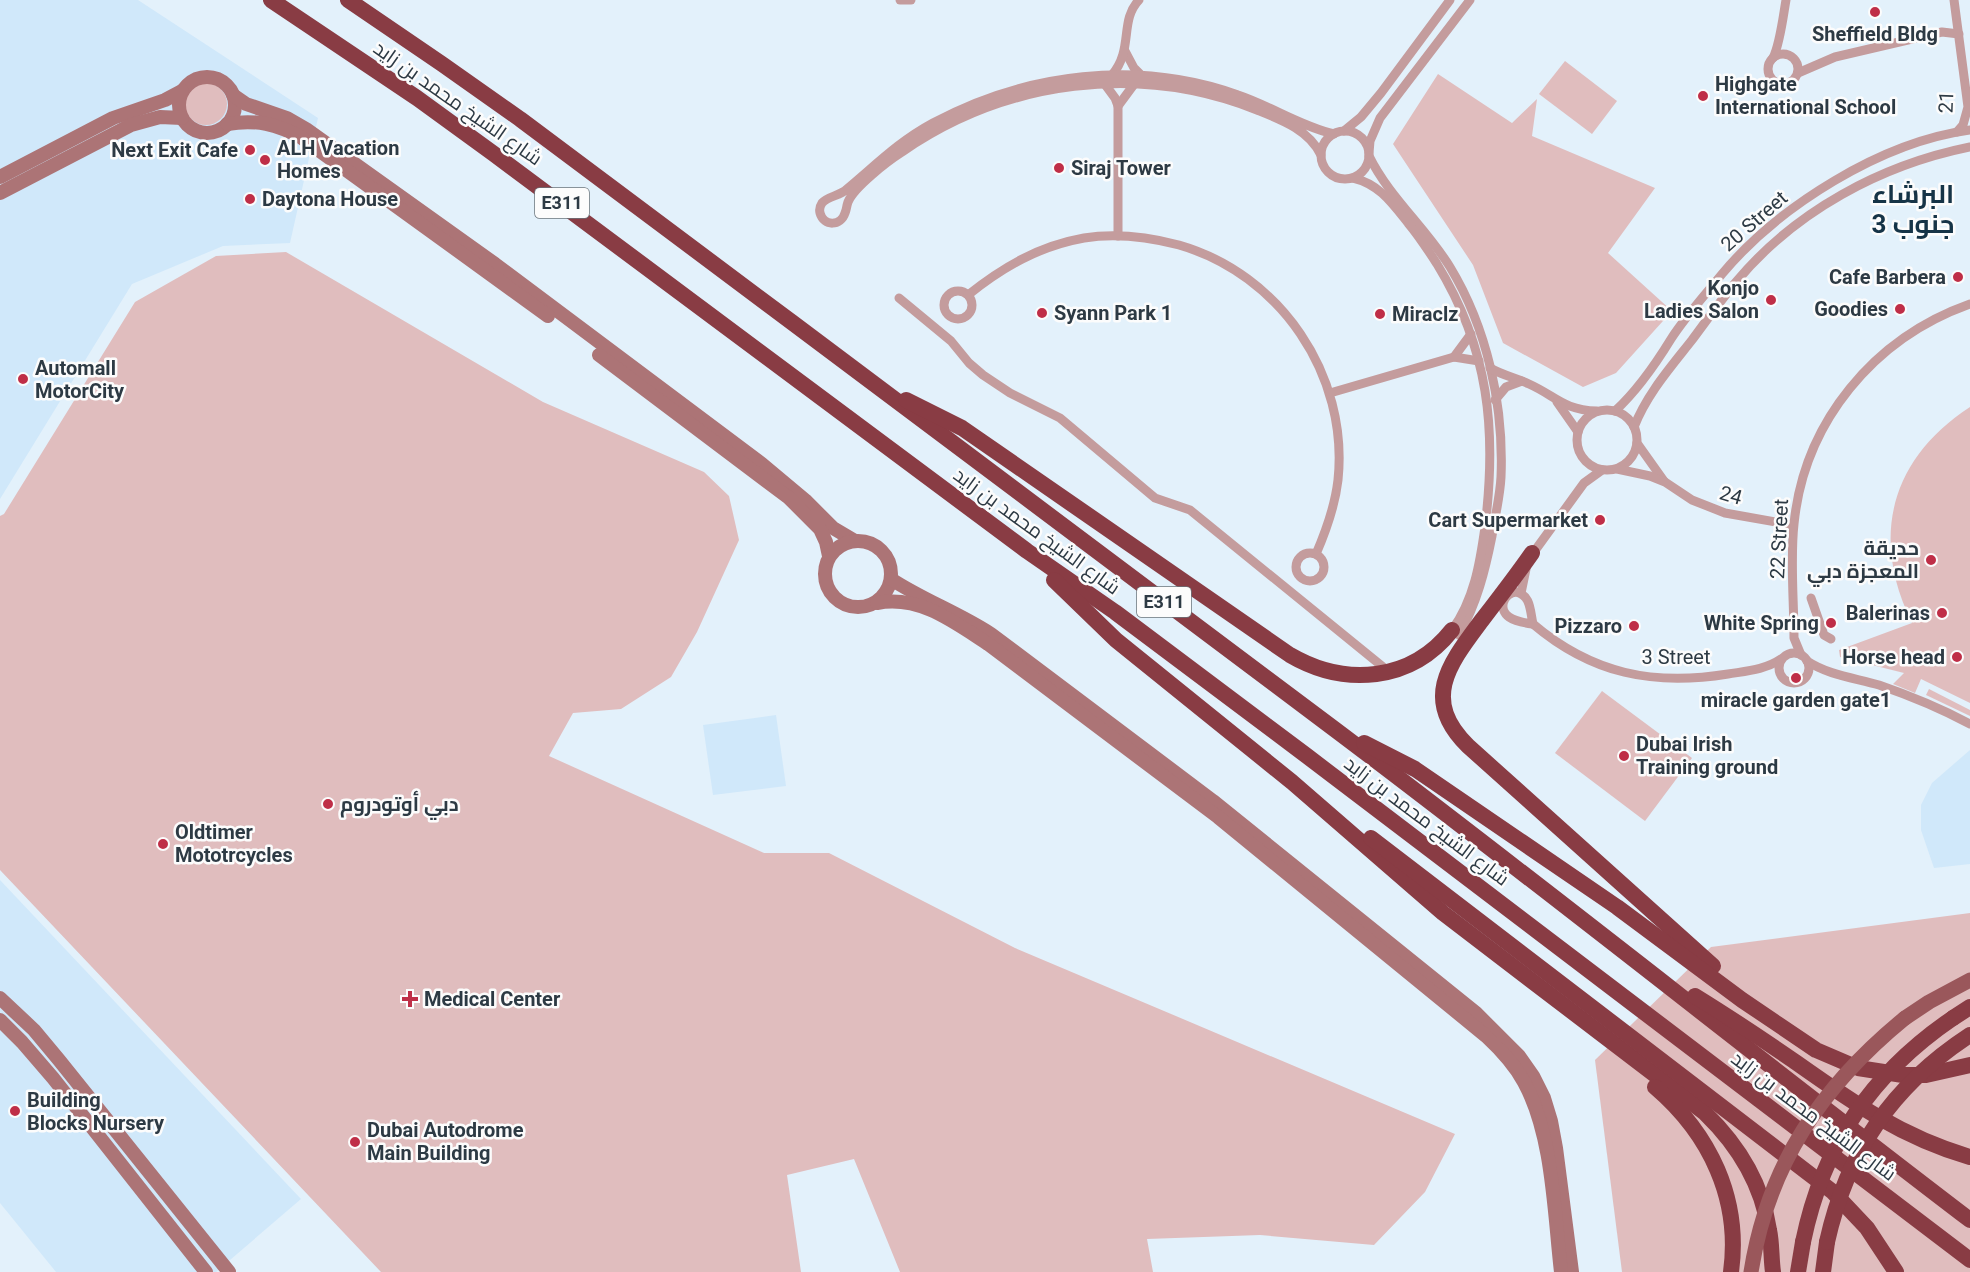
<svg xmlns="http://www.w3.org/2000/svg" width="1970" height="1272" viewBox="0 0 1970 1272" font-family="Roboto,Cairo,sans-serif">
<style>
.built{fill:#d0e8fa}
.green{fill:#e0bdbe}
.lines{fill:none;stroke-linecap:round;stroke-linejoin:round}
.street{stroke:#c49c9d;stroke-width:9}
.secondary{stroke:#ac7476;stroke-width:14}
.primary{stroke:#9a575b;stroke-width:15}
.highway{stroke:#893c44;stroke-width:16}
.primary-bridge{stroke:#9a575b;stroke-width:15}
.highway-bridge{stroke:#893c44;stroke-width:16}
.poi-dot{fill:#bf2e47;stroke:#fcfcfc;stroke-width:2}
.labels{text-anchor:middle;stroke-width:5;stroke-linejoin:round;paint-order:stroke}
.shield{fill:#fcfcfc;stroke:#6b747b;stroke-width:1.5}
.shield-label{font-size:18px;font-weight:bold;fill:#2d3a44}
.poi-label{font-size:20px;font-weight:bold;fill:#2d3a44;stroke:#fcfcfc;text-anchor:start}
.street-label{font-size:20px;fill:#2d3a44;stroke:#fcfcfc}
.district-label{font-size:26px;font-weight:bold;fill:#163447;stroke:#fcfcfc}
</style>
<rect width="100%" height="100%" fill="#e3f1fb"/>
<g class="built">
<path d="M 0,0 L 138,0 L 318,118 L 290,243 L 223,246 L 132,284 L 0,499 Z"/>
<path d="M 776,715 L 786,786 L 713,795 L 703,725 Z"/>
<path d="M 1970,750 L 1970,864 L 1934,868 L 1921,830 L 1921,805 L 1932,783 Z"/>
<path d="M 0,880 L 301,1199 L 216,1272 L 56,1272 L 0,1203 Z"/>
</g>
<g class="green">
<path d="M 1565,61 L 1617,101 L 1592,134 L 1539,94 Z"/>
<path d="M 1438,74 L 1512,123 L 1537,99 L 1532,136 L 1655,188 L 1608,253 L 1672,311 L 1616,373 L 1583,387 L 1503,343 L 1473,265 L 1393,144 Z"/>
<circle cx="206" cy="104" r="21"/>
<path d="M 286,252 L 543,402 L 704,472 L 729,496 L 739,540 L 697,632 L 671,677 L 621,709 L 573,713 L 549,756 L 764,853 L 829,853 L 1015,948 L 1455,1134 L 1425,1192 L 1374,1245 L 1260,1235 L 1147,1239 L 1153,1272 L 900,1272 L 854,1159 L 787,1175 L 801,1272 L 381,1272 L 0,870 L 0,516 L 4,514 L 135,302 L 216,256 Z"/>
<path d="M 1970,407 L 1970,703 L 1921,679 L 1915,693 L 1893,684 L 1904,673 L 1840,657 L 1839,650 L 1912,623 C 1870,538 1890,459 1970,407 Z"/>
<path d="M 1929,689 L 1970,710 L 1970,716 L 1926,695 Z"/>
<path d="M 1602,691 L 1692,758 L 1645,821 L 1555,753 Z"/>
<path d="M 1970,913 L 1970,1272 L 1622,1272 L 1595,1060 L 1711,947 Z"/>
</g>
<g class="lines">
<g class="street">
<path d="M 900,0 L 911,0"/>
<path d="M 1954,0 L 1968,107 L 1963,125 L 1957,132"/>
<path d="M 1125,51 L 1134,68 L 1141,75"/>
<circle cx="1783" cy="69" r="15"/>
<path d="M 1773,58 C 1780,44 1783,17 1786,0"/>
<path d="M 1798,73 L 1835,57 L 1942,32 L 1959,34"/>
<path d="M 1112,75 C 1134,49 1119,21 1139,0"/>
<path d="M 1104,83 L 1115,98 L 1118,106 L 1118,236"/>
<path d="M 1118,106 L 1135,83"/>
<circle cx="1345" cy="155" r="24"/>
<path d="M 1344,131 L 1361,117 L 1381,93 L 1450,0"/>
<path d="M 1369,153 L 1370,141 L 1380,118 L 1470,0"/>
<path d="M 1321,155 C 1309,130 1282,120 1257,110 C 1139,63 1006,80 902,152 C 888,161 854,187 848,202 C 846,208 847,208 845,213 C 841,226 824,227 820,213 C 819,209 820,206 822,203 C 828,196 840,196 847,189 C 877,164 898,142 933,123 C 1026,73 1138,59 1238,95 C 1271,106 1300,126 1334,134"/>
<path d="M 1369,156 C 1389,197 1426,228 1450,267 C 1487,328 1504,405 1501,477 C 1500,497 1495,516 1492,536 C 1485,571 1477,603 1459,635"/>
<path d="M 1353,178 C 1379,184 1392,203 1408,223 C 1419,236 1428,250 1437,264 C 1489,349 1497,430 1485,527 C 1480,563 1474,600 1452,630"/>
<circle cx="958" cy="305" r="14"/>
<path d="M 968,295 C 1003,267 1039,246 1084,238 C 1116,233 1148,237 1179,245 C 1280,274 1349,375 1338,480 C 1335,506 1326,531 1316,554"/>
<path d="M 899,298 L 951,341 L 969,363 L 983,375 L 1010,393 L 1060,418 L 1155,498 L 1190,510 L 1388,671"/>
<path d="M 1454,357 L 1471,334"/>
<path d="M 1490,368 C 1502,375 1516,378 1529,384 C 1556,396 1563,410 1597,411"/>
<path d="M 1330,393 L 1454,357 L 1479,361"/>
<path d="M 1495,400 L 1506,387 L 1522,381"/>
<path d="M 1557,402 L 1578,432"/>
<circle cx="1607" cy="440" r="30"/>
<path d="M 1615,411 C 1638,390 1655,365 1671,339 C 1685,317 1705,295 1722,274 C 1779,206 1881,142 1970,130"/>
<path d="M 1634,427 C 1647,394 1670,368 1692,340 C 1707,320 1721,300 1736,282 C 1795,211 1881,165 1970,147"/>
<path d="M 1637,443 L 1664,481"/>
<path d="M 1617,469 L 1650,476 L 1665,482 L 1692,500 L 1725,513 L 1793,525"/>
<circle cx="1310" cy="567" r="14"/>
<path d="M 1531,556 L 1584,483 L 1602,470"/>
<path d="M 1516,592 C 1531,595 1530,611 1533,624 C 1525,623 1516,622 1509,617 C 1498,609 1503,594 1516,592 Z"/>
<path d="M 1521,593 L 1526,569"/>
<path d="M 1811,598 L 1824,635 L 1831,639"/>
<path d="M 1533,624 C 1592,674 1653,686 1728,674 C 1746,671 1765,670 1781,659"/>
<circle cx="1794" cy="668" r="15"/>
<path d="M 1801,655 L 1794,638 C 1794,602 1790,559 1794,524 C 1804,422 1874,338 1970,304"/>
<path d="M 1807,661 C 1828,675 1855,678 1879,685 C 1911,696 1940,708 1970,724"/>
</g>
<g class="secondary">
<circle cx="207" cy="105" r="28"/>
<path d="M 233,95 L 246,104 L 287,118 L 306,129 L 495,264 L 762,464 L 805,500 L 833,528 L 855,541"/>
<path d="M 227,124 C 256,119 277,124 302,138 L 548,316"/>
<path d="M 0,177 L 113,118 L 165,100 L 182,91"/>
<path d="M 0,193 L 131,125 L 160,117 L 182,118"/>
<path d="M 599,355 L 789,498 L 820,529 L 826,542 L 829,556"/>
<circle cx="858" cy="574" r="33"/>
<path d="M 891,579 C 923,600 959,613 991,634 L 1213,801 L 1476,1013 L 1519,1056 L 1533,1076 L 1544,1098 L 1551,1121 L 1556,1148 L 1572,1272"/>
<path d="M 877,603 C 920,595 954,622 988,644 L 1218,817 L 1486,1036 C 1501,1050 1514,1064 1524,1082 C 1553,1135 1554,1212 1561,1272"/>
<path d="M 0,998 L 34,1030 L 59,1060 L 229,1272"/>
<path d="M 0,1020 L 22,1042 L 53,1078 L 206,1272"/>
</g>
<path class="primary" d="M 1905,1018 L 1929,1002 L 1970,980"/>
<g class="highway">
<path d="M 271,0 L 417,98 L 494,154 L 1027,551 L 1115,612 L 1307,756 L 1970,1260"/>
<path d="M 348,0 L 442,64 L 520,119 C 791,322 1063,524 1333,728 C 1547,889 1756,1057 1970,1220"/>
<path d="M 906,400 L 962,428 L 1290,655 C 1345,687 1411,682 1452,630"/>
<path d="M 1532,553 C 1516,576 1499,598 1482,620 C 1450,663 1420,699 1468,746 L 1713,966"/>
<path d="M 1054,580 L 1116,640 L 1292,782 L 1443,913 L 1705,1113 C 1738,1145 1762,1184 1769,1230 C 1772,1244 1771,1258 1773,1272"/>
<path d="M 1364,743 L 1415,769 L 1617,907 L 1742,1000 L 1816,1050 L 1858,1068 L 1903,1075 L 1926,1075 L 1970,1065"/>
<path d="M 1371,838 L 1833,1192 L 1867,1228 L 1896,1272"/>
<path d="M 1695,996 C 1729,1017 1762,1039 1794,1061 C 1852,1102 1901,1137 1970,1157"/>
<path d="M 1953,1018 L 1970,1007"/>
<path d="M 1655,1087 C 1710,1134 1741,1199 1731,1272"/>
<path d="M 1798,1272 L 1803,1242"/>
<path d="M 1823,1272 L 1827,1242"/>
</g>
<path class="primary-bridge" d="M 1751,1272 C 1768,1164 1822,1086 1905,1018"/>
<g class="highway-bridge">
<path d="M 1803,1242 C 1823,1145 1871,1074 1953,1018"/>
<path d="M 1827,1242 C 1847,1152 1892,1086 1970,1035"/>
</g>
</g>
<g class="poi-dot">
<circle cx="1875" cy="12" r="6"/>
<circle cx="1703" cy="96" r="6"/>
<circle cx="250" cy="150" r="6"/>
<circle cx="265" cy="160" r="6"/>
<circle cx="1059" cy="168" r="6"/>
<circle cx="250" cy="199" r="6"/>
<circle cx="1958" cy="277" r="6"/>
<circle cx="1771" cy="300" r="6"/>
<circle cx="1900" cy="309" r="6"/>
<circle cx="1042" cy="313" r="6"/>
<circle cx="1380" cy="314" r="6"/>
<circle cx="23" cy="379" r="6"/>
<circle cx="1600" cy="520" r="6"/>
<circle cx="1931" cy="560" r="6"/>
<circle cx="1942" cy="613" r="6"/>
<circle cx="1831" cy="623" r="6"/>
<circle cx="1634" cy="626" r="6"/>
<circle cx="1957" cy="657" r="6"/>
<circle cx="1796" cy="678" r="6"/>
<circle cx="1624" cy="756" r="6"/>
<circle cx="328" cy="804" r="6"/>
<circle cx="163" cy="844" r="6"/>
<path d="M407 990h6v6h6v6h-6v6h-6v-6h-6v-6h6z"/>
<circle cx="15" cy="1111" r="6"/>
<circle cx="355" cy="1142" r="6"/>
</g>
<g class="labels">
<g class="shield">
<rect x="535" y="188" width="54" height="30" rx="4.5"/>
<rect x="1137" y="587" width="54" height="30" rx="4.5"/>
</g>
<g class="shield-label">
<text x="562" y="209">E311</text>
<text x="1164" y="608">E311</text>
</g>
<g class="poi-label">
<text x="1875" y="41" text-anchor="middle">Sheffield Bldg</text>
<text x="1715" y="91">Highgate<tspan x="1715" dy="23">International School</tspan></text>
<text x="277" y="155">ALH Vacation<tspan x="277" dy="23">Homes</tspan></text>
<text x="238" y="157" text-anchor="end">Next Exit Cafe</text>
<text x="1071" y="175">Siraj Tower</text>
<text x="262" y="206">Daytona House</text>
<text x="1946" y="284" text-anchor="end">Cafe Barbera</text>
<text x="1759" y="295" text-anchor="end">Konjo<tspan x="1759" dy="23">Ladies Salon</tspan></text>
<text x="1888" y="316" text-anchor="end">Goodies</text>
<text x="1054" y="320">Syann Park 1</text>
<text x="1392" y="321">Miraclz</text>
<text x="35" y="375">Automall<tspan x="35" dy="23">MotorCity</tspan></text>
<text x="1588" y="527" text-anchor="end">Cart Supermarket</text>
<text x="1919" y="555" text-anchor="end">حديقة<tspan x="1919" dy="23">المعجزة دبي</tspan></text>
<text x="1930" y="620" text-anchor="end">Balerinas</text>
<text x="1819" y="630" text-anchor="end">White Spring</text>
<text x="1622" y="633" text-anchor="end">Pizzaro</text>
<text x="1945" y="664" text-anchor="end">Horse head</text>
<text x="1796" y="707" text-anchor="middle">miracle garden gate1</text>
<text x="1636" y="751">Dubai Irish<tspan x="1636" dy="23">Training ground</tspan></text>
<text x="340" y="811">دبي أوتودروم</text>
<text x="175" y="839">Oldtimer<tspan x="175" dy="23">Mototrcycles</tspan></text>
<text x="424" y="1006">Medical Center</text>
<text x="27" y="1107">Building<tspan x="27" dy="23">Blocks Nursery</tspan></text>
<text x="367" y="1137">Dubai Autodrome<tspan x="367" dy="23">Main Building</tspan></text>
</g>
<g class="street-label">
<text transform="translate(1946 102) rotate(-88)" y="7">21</text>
<text transform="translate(458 103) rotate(35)" y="7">شارع الشيخ محمد بن زايد</text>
<text transform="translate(1754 221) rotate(-41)" y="7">20 Street</text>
<text transform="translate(1731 495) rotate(16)" y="7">24</text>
<text transform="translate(1037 531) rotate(36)" y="7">شارع الشيخ محمد بن زايد</text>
<text transform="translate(1779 539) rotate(-87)" y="7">22 Street</text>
<text x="1676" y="664">3 Street</text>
<text transform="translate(1427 821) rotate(37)" y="7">شارع الشيخ محمد بن زايد</text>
<text transform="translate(1814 1116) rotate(37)" y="7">شارع الشيخ محمد بن زايد</text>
</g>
<g class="district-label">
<text x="1913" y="203">البرشاء<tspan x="1913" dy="30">جنوب 3</tspan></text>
</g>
</g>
</svg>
